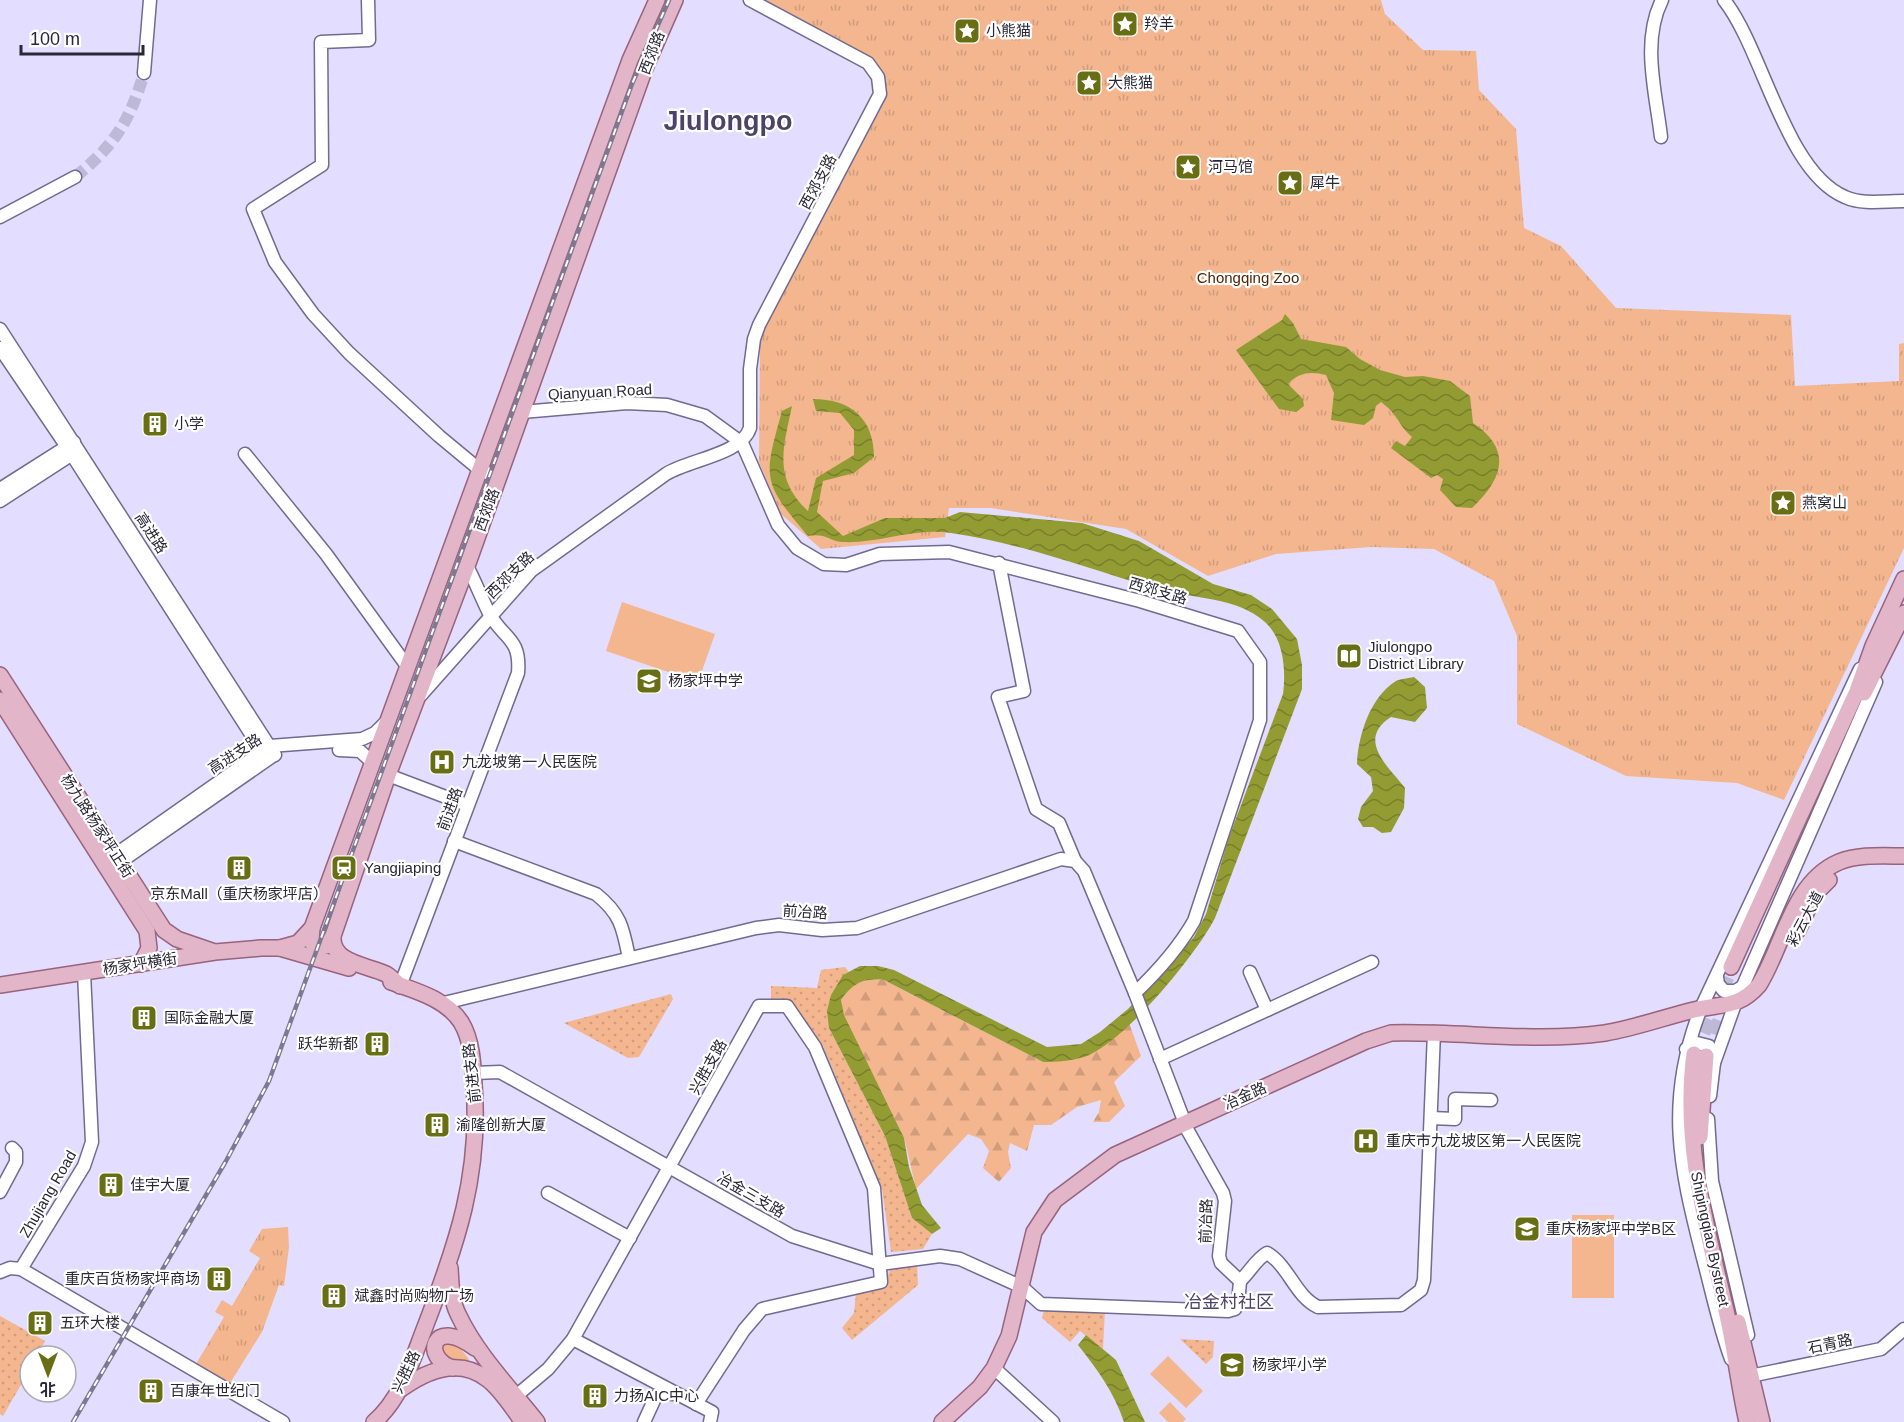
<svg xmlns="http://www.w3.org/2000/svg" width="1904" height="1422" viewBox="0 0 1904 1422" font-family="Helvetica,'Noto Sans SC',sans-serif">
<style>
.grass{fill:#f3b68e}
.forest{fill:url(#forest-firs)}
.park{fill:url(#park-tufts)}
.garden{fill:url(#garden-dots)}
.water{fill:url(#water-waves)}
.lines{fill:none;stroke-linecap:round;stroke-linejoin:round}
.minor-tunnel{stroke:#beb9d7;stroke-width:12;stroke-dasharray:12 6;stroke-linecap:butt}
.major-tunnel{stroke:#beb9d7;stroke-width:15;stroke-dasharray:15 8;stroke-linecap:butt}
.minor-casing{stroke:#726a8f;stroke-width:15}
.major-casing{stroke:#97637d;stroke-width:18}
.minor{stroke:#fff;stroke-width:12}
.major{stroke:#e3b5c8;stroke-width:15}
.rail-casing{stroke:#7e7991;stroke-width:4.5}
.rail{stroke:#fff;stroke-width:2;stroke-dasharray:7;stroke-linecap:butt}
.labels{text-anchor:middle;stroke-width:4.5;stroke-linejoin:round;paint-order:stroke}
.poi-label{font-size:15px;fill:#2a2736;stroke:#fff;text-anchor:start}
.street-label{font-size:15px;fill:#2a2736;stroke:#fff}
.park-label{font-size:15px;fill:#4f2604;stroke:#fff}
.quarter-label{font-size:18px;fill:#4c4467;stroke:#fff}
.town-label{font-size:27px;font-weight:bold;fill:#4c4467;stroke:#fff}
</style>
<defs>
<pattern id="forest-firs" width="22" height="20" patternUnits="userSpaceOnUse" patternTransform="scale(1.5)"><rect width="22" height="20" fill="#f3b68e"/><path d="M5 1l3.5 6h-7zM16 11l3.5 6h-7z" fill="#d09c7b"/></pattern>
<pattern id="park-tufts" width="24" height="20" patternUnits="userSpaceOnUse" patternTransform="scale(1.5)"><rect width="24" height="20" fill="#f3b68e"/><path d="M3 7l-1-3M5 7V3M7 7l1-3M15 17l-1-3M17 17v-4M19 17l1-3" fill="none" stroke="#d09c7b"/></pattern>
<pattern id="garden-dots" width="8" height="8" patternUnits="userSpaceOnUse" patternTransform="scale(1.5)"><rect width="8" height="8" fill="#f3b68e"/><path d="M2 2h.1M6 6h.1" fill="none" stroke="#d09c7b" stroke-width="1.8" stroke-linecap="round"/></pattern>
<pattern id="water-waves" width="16" height="10" patternUnits="userSpaceOnUse" patternTransform="scale(1.5)"><rect width="16" height="10" fill="#939c33"/><path d="M0 5q4-4 8 0t8 0" fill="none" stroke="#787f2c"/></pattern>
</defs>
<rect width="100%" height="100%" fill="#e3ddff"/>
<g class="grass">
<path d="M 622,602 L 715,634 L 698,682 L 606,651 Z"/>
<rect x="1572" y="1215" width="42" height="83"/>
<path d="M 455,1342 L 469,1359 L 467,1363 L 446,1362 L 439,1344 Z"/>
<path d="M 1168,1356 L 1203,1391 L 1186,1408 L 1150,1374 Z"/>
<path d="M 1170,1402 L 1186,1419 L 1183,1422 L 1168,1422 L 1159,1413 Z"/>
</g>
<path class="forest" d="M 868,979 L 884,980 L 1043,1062 L 1086,1056 L 1129,1023 L 1141,1056 L 1114,1082 L 1125,1106 L 1109,1122 L 1093,1122 L 1099,1112 L 1101,1100 L 1077,1107 L 1051,1125 L 1034,1125 L 1027,1151 L 1010,1143 L 1008,1152 L 1011,1168 L 999,1182 L 983,1168 L 989,1151 L 981,1139 L 968,1134 L 916,1189 L 905,1141 L 843,1015 L 841,1000 L 851,986 Z"/>
<g class="park">
<path d="M 764,0 L 1381,0 L 1385,14 L 1423,50 L 1476,51 L 1479,90 L 1516,129 L 1524,228 L 1561,246 L 1616,308 L 1791,315 L 1795,386 L 1899,381 L 1899,344 L 1904,343 L 1904,548 L 1784,800 L 1737,783 L 1626,776 L 1517,724 L 1517,636 L 1494,581 L 1434,549 L 1371,547 L 1276,554 L 1208,576 L 1126,529 L 991,508 L 949,508 L 945,537 L 821,549 L 781,514 L 759,462 L 760,346 L 765,327 L 884,102 C 887,80 881,69 864,54 Z"/>
<path d="M 288,1227 L 289,1247 L 284,1286 L 279,1285 L 262,1332 L 230,1383 L 196,1364 L 224,1317 L 215,1312 L 222,1300 L 232,1306 L 260,1258 L 249,1251 L 262,1229 Z"/>
</g>
<g class="garden">
<path d="M 845,967 L 849,972 L 843,975 L 829,1028 L 885,1136 L 912,1218 L 932,1234 L 923,1249 L 891,1252 L 882,1189 L 823,1046 L 791,1003 L 771,1001 L 771,986 L 817,988 L 821,970 Z"/>
<path d="M 671,994 L 673,999 L 639,1057 L 628,1058 L 564,1023 Z"/>
<path d="M 917,1264 L 918,1285 L 852,1340 L 842,1328 L 854,1313 L 856,1293 L 885,1281 L 892,1266 Z"/>
<path d="M 1045,1306 L 1105,1309 L 1103,1349 L 1080,1331 L 1070,1342 L 1042,1318 Z"/>
<path d="M 0,1316 L 45,1341 L 37,1356 L 30,1356 L 30,1369 L 3,1416 L 0,1414 Z"/>
<path d="M 1180,1339 L 1214,1341 L 1213,1357 L 1206,1364 Z"/>
</g>
<g class="water">
<path d="M 1285,314 L 1293,323 L 1301,339 L 1346,347 L 1360,359 L 1380,370 L 1405,377 L 1423,376 L 1450,381 L 1470,396 L 1473,423 C 1512,449 1504,478 1472,508 L 1456,507 L 1440,490 L 1443,479 L 1437,475 L 1431,478 L 1391,448 L 1396,441 L 1405,446 L 1412,437 C 1397,424 1399,415 1381,402 L 1376,406 L 1373,418 L 1364,425 L 1331,420 L 1334,393 L 1326,375 C 1311,371 1299,372 1288,384 L 1303,399 L 1304,406 L 1296,412 L 1279,409 L 1236,350 L 1282,320 Z"/>
<path d="M 813,399 C 850,399 874,418 874,457 L 854,473 L 823,481 L 817,512 L 843,536 L 885,518 L 945,518 L 960,512 L 1082,523 L 1139,541 L 1213,584 L 1251,595 L 1272,609 L 1297,639 L 1302,665 L 1302,689 L 1215,918 C 1196,955 1123,1044 1084,1057 C 1071,1061 1057,1062 1043,1062 L 884,980 C 863,978 853,983 841,1000 L 844,1015 L 904,1138 L 909,1167 L 922,1205 L 941,1228 L 932,1234 L 912,1218 L 885,1136 L 829,1028 L 827,1011 L 831,995 L 843,975 L 860,966 L 878,966 L 894,970 L 1047,1047 L 1081,1044 L 1100,1032 L 1128,1009 L 1194,937 L 1206,914 L 1229,837 L 1283,694 C 1286,671 1284,639 1265,622 C 1236,596 1191,599 1157,589 C 1089,569 1021,543 951,533 C 914,527 878,544 842,542 C 828,541 828,533 808,536 C 762,482 763,479 782,411 L 792,406 C 783,449 773,478 808,511 L 816,478 L 854,455 L 854,430 L 840,413 L 816,411 Z"/>
<path d="M 1414,677 L 1425,687 L 1427,708 L 1415,722 L 1391,717 C 1355,740 1390,768 1405,788 L 1404,808 L 1391,832 L 1382,833 L 1373,827 L 1363,827 L 1358,819 L 1361,807 L 1373,791 L 1371,777 L 1357,764 C 1358,736 1370,697 1396,681 C 1400,679 1409,678 1414,677 Z"/>
<path d="M 1086,1335 L 1116,1360 L 1145,1422 L 1124,1422 C 1114,1392 1097,1369 1078,1345 Z"/>
</g>
<g class="lines">
<path class="minor-tunnel" d="M 75,177 C 114,146 130,121 144,73"/>
<g class="major-tunnel">
<path d="M 1694,1054 L 1731,967"/>
<path d="M 1706,1056 L 1730,995"/>
</g>
<g class="minor-casing">
<g id="minor">
<path d="M 368,0 L 369,40 L 321,42 L 322,165 L 253,209 L 275,262 L 313,314 L 349,353 L 439,436 L 480,470 L 499,478"/>
<path d="M 1724,0 C 1763,49 1785,172 1845,197 C 1862,205 1885,201 1904,201"/>
<path d="M 144,73 L 150,0"/>
<path d="M 1661,137 C 1656,93 1641,42 1662,0"/>
<path d="M 0,217 L 75,177"/>
<path d="M 0,329 L 275,755"/>
<path d="M 0,348 L 67,447 L 267,759"/>
<path d="M 522,412 L 627,403 L 667,405 L 705,416 L 742,443 L 778,525 L 797,548 L 824,564 L 846,565 L 880,554 L 949,552 L 1140,601 L 1238,631 L 1260,662 L 1260,720 L 1194,921 C 1178,949 1158,971 1135,993"/>
<path d="M 245,454 L 326,554 L 407,666"/>
<path d="M 0,489 L 74,442"/>
<path d="M 0,501 L 77,451"/>
<path d="M 999,563 L 1024,691 L 998,697 L 1036,809 L 1059,823 L 1075,861"/>
<path d="M 421,695 L 531,571 L 666,474 C 690,459 741,455 750,428 L 750,369 L 754,339 L 759,325 L 880,94 L 878,77 L 868,63 L 750,0"/>
<path d="M 339,750 L 360,751 L 372,762"/>
<path d="M 388,775 L 467,805"/>
<path d="M 454,841 L 596,894 C 621,914 623,928 629,958"/>
<path d="M 115,855 L 270,746 L 362,739 L 375,733 L 387,721"/>
<path d="M 120,862 L 274,755"/>
<path d="M 1250,972 L 1267,1010"/>
<path d="M 84,973 L 92,1142 L 84,1166 L 21,1269 L 283,1422"/>
<path d="M 1717,977 L 1718,984 L 1724,991 L 1735,991 L 1744,986"/>
<path d="M 400,986 L 518,673 C 521,637 503,639 489,613 C 481,597 475,581 467,566"/>
<path d="M 444,1003 L 756,928 L 779,925 L 822,930 L 857,928 L 1061,859 L 1075,861 L 1084,871 L 1135,993 L 1188,1131 L 1223,1193 L 1225,1201 L 1219,1256 L 1221,1263 L 1240,1281 L 1238,1304 L 1235,1309 L 1228,1311 L 1041,1304 L 1022,1287 L 960,1259 L 940,1256 L 880,1264 L 792,1236 L 500,1072 L 473,1073"/>
<path d="M 1686,1049 L 1697,1043 L 1709,1046 L 1714,1063"/>
<path d="M 1160,1059 L 1372,962"/>
<path d="M 1710,1096 L 1714,1063 L 1735,1004 L 1876,682"/>
<path d="M 1431,1118 L 1455,1119 L 1455,1099 L 1491,1100"/>
<path d="M 1708,1119 L 1712,1181 L 1748,1335"/>
<path d="M 0,1192 L 16,1162 L 16,1152 L 12,1148"/>
<path d="M 548,1193 L 630,1238"/>
<path d="M 0,1272 L 10,1268 L 21,1269"/>
<path d="M 1240,1281 C 1250,1272 1256,1259 1267,1253 C 1289,1266 1295,1296 1318,1307 L 1401,1305 L 1421,1290 L 1424,1280 L 1434,1032"/>
<path d="M 573,1339 L 712,1412 L 710,1422"/>
<path d="M 1731,1359 C 1719,1326 1712,1292 1703,1258 C 1679,1165 1665,1100 1701,1008 L 1860,669"/>
<path d="M 994,1368 L 1053,1422"/>
<path d="M 1755,1375 L 1881,1349 L 1904,1329"/>
<path d="M 516,1396 L 548,1369 L 573,1339 L 759,1006 L 787,1006 L 815,1047 L 874,1188 L 881,1282 L 762,1309 L 744,1330 L 696,1404"/>
<path d="M 644,1422 L 656,1396 L 666,1393 L 673,1394"/>
</g>
</g>
<g class="major-casing">
<g id="major">
<path d="M 0,675 L 164,930 L 177,939 L 212,951"/>
<path d="M 1864,693 L 1904,613"/>
<path d="M 0,700 L 147,931 L 149,948 L 141,964"/>
<path d="M 312,928 L 311,941 L 315,946 L 326,946 L 333,936"/>
<path d="M 1798,930 L 1815,894 L 1829,880"/>
<path d="M 280,948 L 298,943 L 312,928 L 630,60 L 657,0"/>
<path d="M 1731,967 L 1857,691 L 1873,646 L 1904,579"/>
<path d="M 0,985 L 215,952 L 261,948 L 280,948 L 349,968"/>
<path d="M 400,986 C 396,982 391,977 386,974 C 367,965 331,963 333,936 L 388,775 L 467,566 L 645,68 L 675,0"/>
<path d="M 1694,1054 C 1682,1144 1707,1228 1727,1315 C 1735,1350 1739,1386 1747,1422"/>
<path d="M 1700,1137 L 1706,1056"/>
<path d="M 450,1268 C 451,1283 451,1300 458,1314 C 476,1353 510,1388 537,1422"/>
<path d="M 1738,1322 L 1762,1422"/>
<path d="M 453,1368 C 422,1359 431,1315 475,1348"/>
<path d="M 401,1389 C 426,1371 459,1357 487,1379 C 501,1389 512,1408 523,1422"/>
<path d="M 374,1422 C 402,1398 412,1360 425,1327 C 457,1244 481,1174 474,1084 C 473,1064 472,1040 461,1022 C 446,999 416,991 391,982"/>
<path d="M 942,1422 L 980,1387 L 994,1368 L 1009,1336 L 1034,1232 L 1055,1200 L 1115,1155 L 1366,1041 L 1391,1033 C 1462,1031 1535,1043 1605,1033 C 1635,1028 1665,1017 1694,1010 C 1722,1003 1738,1009 1759,985 C 1784,945 1792,882 1839,862 C 1859,854 1883,856 1904,856"/>
</g>
</g>
<use href="#minor" class="minor"/>
<use href="#major" class="major"/>
<g class="rail-casing">
<path id="rail" d="M 73,1422 L 226,1161 L 269,1081 L 632,84 L 669,0"/>
</g>
<use href="#rail" class="rail"/>
</g>
<defs>
<g id="sight-square" transform="scale(1.35)"><rect x="-9" y="-9" width="18" height="18" rx="4" fill="#676e13" stroke="#fff"/><path d="M0-6L1.8-2.2L6-1.7L2.9 1.2L3.7 5.4L0 3.3L-3.7 5.4L-2.9 1.2L-6-1.7L-1.8-2.2Z" fill="#fff"/></g>
<g id="building-square" transform="scale(1.35)"><rect x="-9" y="-9" width="18" height="18" rx="4" fill="#676e13" stroke="#fff"/><path d="M-4-6H4V6H1V3H-1V6H-4ZM-2.5-4.3h1.7v1.8h-1.7ZM.8-4.3h1.7v1.8H.8ZM-2.5-1h1.7V.8h-1.7ZM.8-1h1.7V.8H.8Z" fill="#fff"/></g>
<g id="library-square" transform="scale(1.35)"><rect x="-9" y="-9" width="18" height="18" rx="4" fill="#676e13" stroke="#fff"/><path d="M-6-4Q-3-5.5-.7-3.5V5Q-3 3-6 4ZM6-4Q3-5.5 .7-3.5V5Q3 3 6 4Z" fill="#fff"/></g>
<g id="school-square" transform="scale(1.35)"><rect x="-9" y="-9" width="18" height="18" rx="4" fill="#676e13" stroke="#fff"/><path d="M0-5L7-2L0 1L-7-2ZM-4 1L0 2.5L4 1V4Q0 6-4 4Z" fill="#fff"/></g>
<g id="hospital-square" transform="scale(1.35)"><rect x="-9" y="-9" width="18" height="18" rx="4" fill="#676e13" stroke="#fff"/><path d="M-5-5h3v3.5h4V-5h3V5h-3V1.5h-4V5h-3Z" fill="#fff"/></g>
<g id="station-square" transform="scale(1.35)"><rect x="-9" y="-9" width="18" height="18" rx="4" fill="#676e13" stroke="#fff"/><path d="M-3-6H3Q5-6 5-4V2Q5 4 3 4L4.5 6H3L1.5 4h-3L-3 6H-4.5L-3 4Q-5 4-5 2V-4Q-5-6-3-6ZM-3.5-4v3h7v-3ZM-3.5 1v1.5H-2V1ZM2 1v1.5H3.5V1Z" fill="#fff"/></g>
</defs>
<g fill-rule="evenodd">
<use href="#sight-square" x="1125" y="24"/>
<use href="#sight-square" x="967" y="31"/>
<use href="#sight-square" x="1089" y="83"/>
<use href="#sight-square" x="1188" y="167"/>
<use href="#sight-square" x="1290" y="183"/>
<use href="#building-square" x="155" y="424"/>
<use href="#sight-square" x="1783" y="503"/>
<use href="#library-square" x="1349" y="656"/>
<use href="#school-square" x="649" y="681"/>
<use href="#hospital-square" x="442" y="762"/>
<use href="#building-square" x="239" y="868"/>
<use href="#station-square" x="344" y="868"/>
<use href="#building-square" x="144" y="1018"/>
<use href="#building-square" x="377" y="1044"/>
<use href="#building-square" x="437" y="1125"/>
<use href="#hospital-square" x="1366" y="1141"/>
<use href="#building-square" x="111" y="1185"/>
<use href="#school-square" x="1527" y="1229"/>
<use href="#building-square" x="219" y="1279"/>
<use href="#building-square" x="334" y="1296"/>
<use href="#building-square" x="40" y="1323"/>
<use href="#school-square" x="1232" y="1365"/>
<use href="#building-square" x="151" y="1391"/>
<use href="#building-square" x="595" y="1396"/>
</g>
<g class="labels">
<g class="poi-label">
<text x="1144" y="29">羚羊</text>
<text x="986" y="36">小熊猫</text>
<text x="1108" y="88">大熊猫</text>
<text x="1208" y="172">河马馆</text>
<text x="1310" y="188">犀牛</text>
<text x="174" y="429">小学</text>
<text x="1802" y="508">燕窝山</text>
<text x="1368" y="652">Jiulongpo<tspan x="1368" dy="17">District Library</tspan></text>
<text x="668" y="686">杨家坪中学</text>
<text x="462" y="767">九龙坡第一人民医院</text>
<text x="364" y="873">Yangjiaping</text>
<text x="239" y="899" text-anchor="middle">京东Mall（重庆杨家坪店）</text>
<text x="164" y="1023">国际金融大厦</text>
<text x="358" y="1049" text-anchor="end">跃华新都</text>
<text x="456" y="1130">渝隆创新大厦</text>
<text x="1386" y="1146">重庆市九龙坡区第一人民医院</text>
<text x="130" y="1190">佳宇大厦</text>
<text x="1546" y="1234">重庆杨家坪中学B区</text>
<text x="200" y="1284" text-anchor="end">重庆百货杨家坪商场</text>
<text x="354" y="1301">斌鑫时尚购物广场</text>
<text x="60" y="1328">五环大楼</text>
<text x="1252" y="1370">杨家坪小学</text>
<text x="170" y="1396">百康年世纪门</text>
<text x="614" y="1401">力扬AIC中心</text>
</g>
<g class="street-label">
<text transform="translate(652 53) rotate(-69)" y="5">西郊路</text>
<text transform="translate(818 182) rotate(-62)" y="5">西郊支路</text>
<text transform="translate(600 392) rotate(-3)" y="5">Qianyuan Road</text>
<text transform="translate(487 510) rotate(-70)" y="5">西郊路</text>
<text transform="translate(151 533) rotate(57)" y="5">高进路</text>
<text transform="translate(510 575) rotate(-44)" y="5">西郊支路</text>
<text transform="translate(1158 591) rotate(16)" y="5">西郊支路</text>
<text transform="translate(235 754) rotate(-33)" y="5">高进支路</text>
<text transform="translate(450 809) rotate(-70)" y="5">前进路</text>
<text transform="translate(97 826) rotate(57)" y="5">杨九路杨家坪正街</text>
<text transform="translate(805 912) rotate(4)" y="5">前冶路</text>
<text transform="translate(1805 919) rotate(-62)" y="5">彩云大道</text>
<text transform="translate(140 964) rotate(-9)" y="5">杨家坪横街</text>
<text transform="translate(708 1067) rotate(-61)" y="5">兴胜支路</text>
<text transform="translate(472 1073) rotate(-97)" y="5">前进支路</text>
<text transform="translate(1245 1096) rotate(-24)" y="5">冶金路</text>
<text transform="translate(48 1194) rotate(-60)" y="5">Zhujiang Road</text>
<text transform="translate(751 1195) rotate(30)" y="5">冶金三支路</text>
<text transform="translate(1206 1221) rotate(-88)" y="5">前冶路</text>
<text transform="translate(1710 1239) rotate(78)" y="5">Shipingqiao Bystreet</text>
<text transform="translate(1830 1344) rotate(-12)" y="5">石青路</text>
<text transform="translate(406 1372) rotate(-65)" y="5">兴胜路</text>
</g>
<g class="park-label">
<text x="1248" y="283">Chongqing Zoo</text>
</g>
<g class="quarter-label">
<text x="1229" y="1308">冶金村社区</text>
</g>
<g class="town-label">
<text x="728" y="130">Jiulongpo</text>
</g>
</g>
<g transform="translate(48 1374) rotate(180)"><circle r="28" fill="#ffffff" stroke="#aaa9af" stroke-width="1.5"/>
<path d="M0-4.5L10 22L0 15L-10 22Z" fill="#676e13"/>
<text y="-9" font-size="16" font-weight="bold" text-anchor="middle" fill="#2a2736">北</text>
</g>
<path d="M21 45v9h122v-9" fill="none" stroke="#2a2736" stroke-width="3"/>
<text x="30" y="45" font-size="18" fill="#2a2736" stroke="#ffffff" stroke-width="4.5" paint-order="stroke">100 m</text>
</svg>
